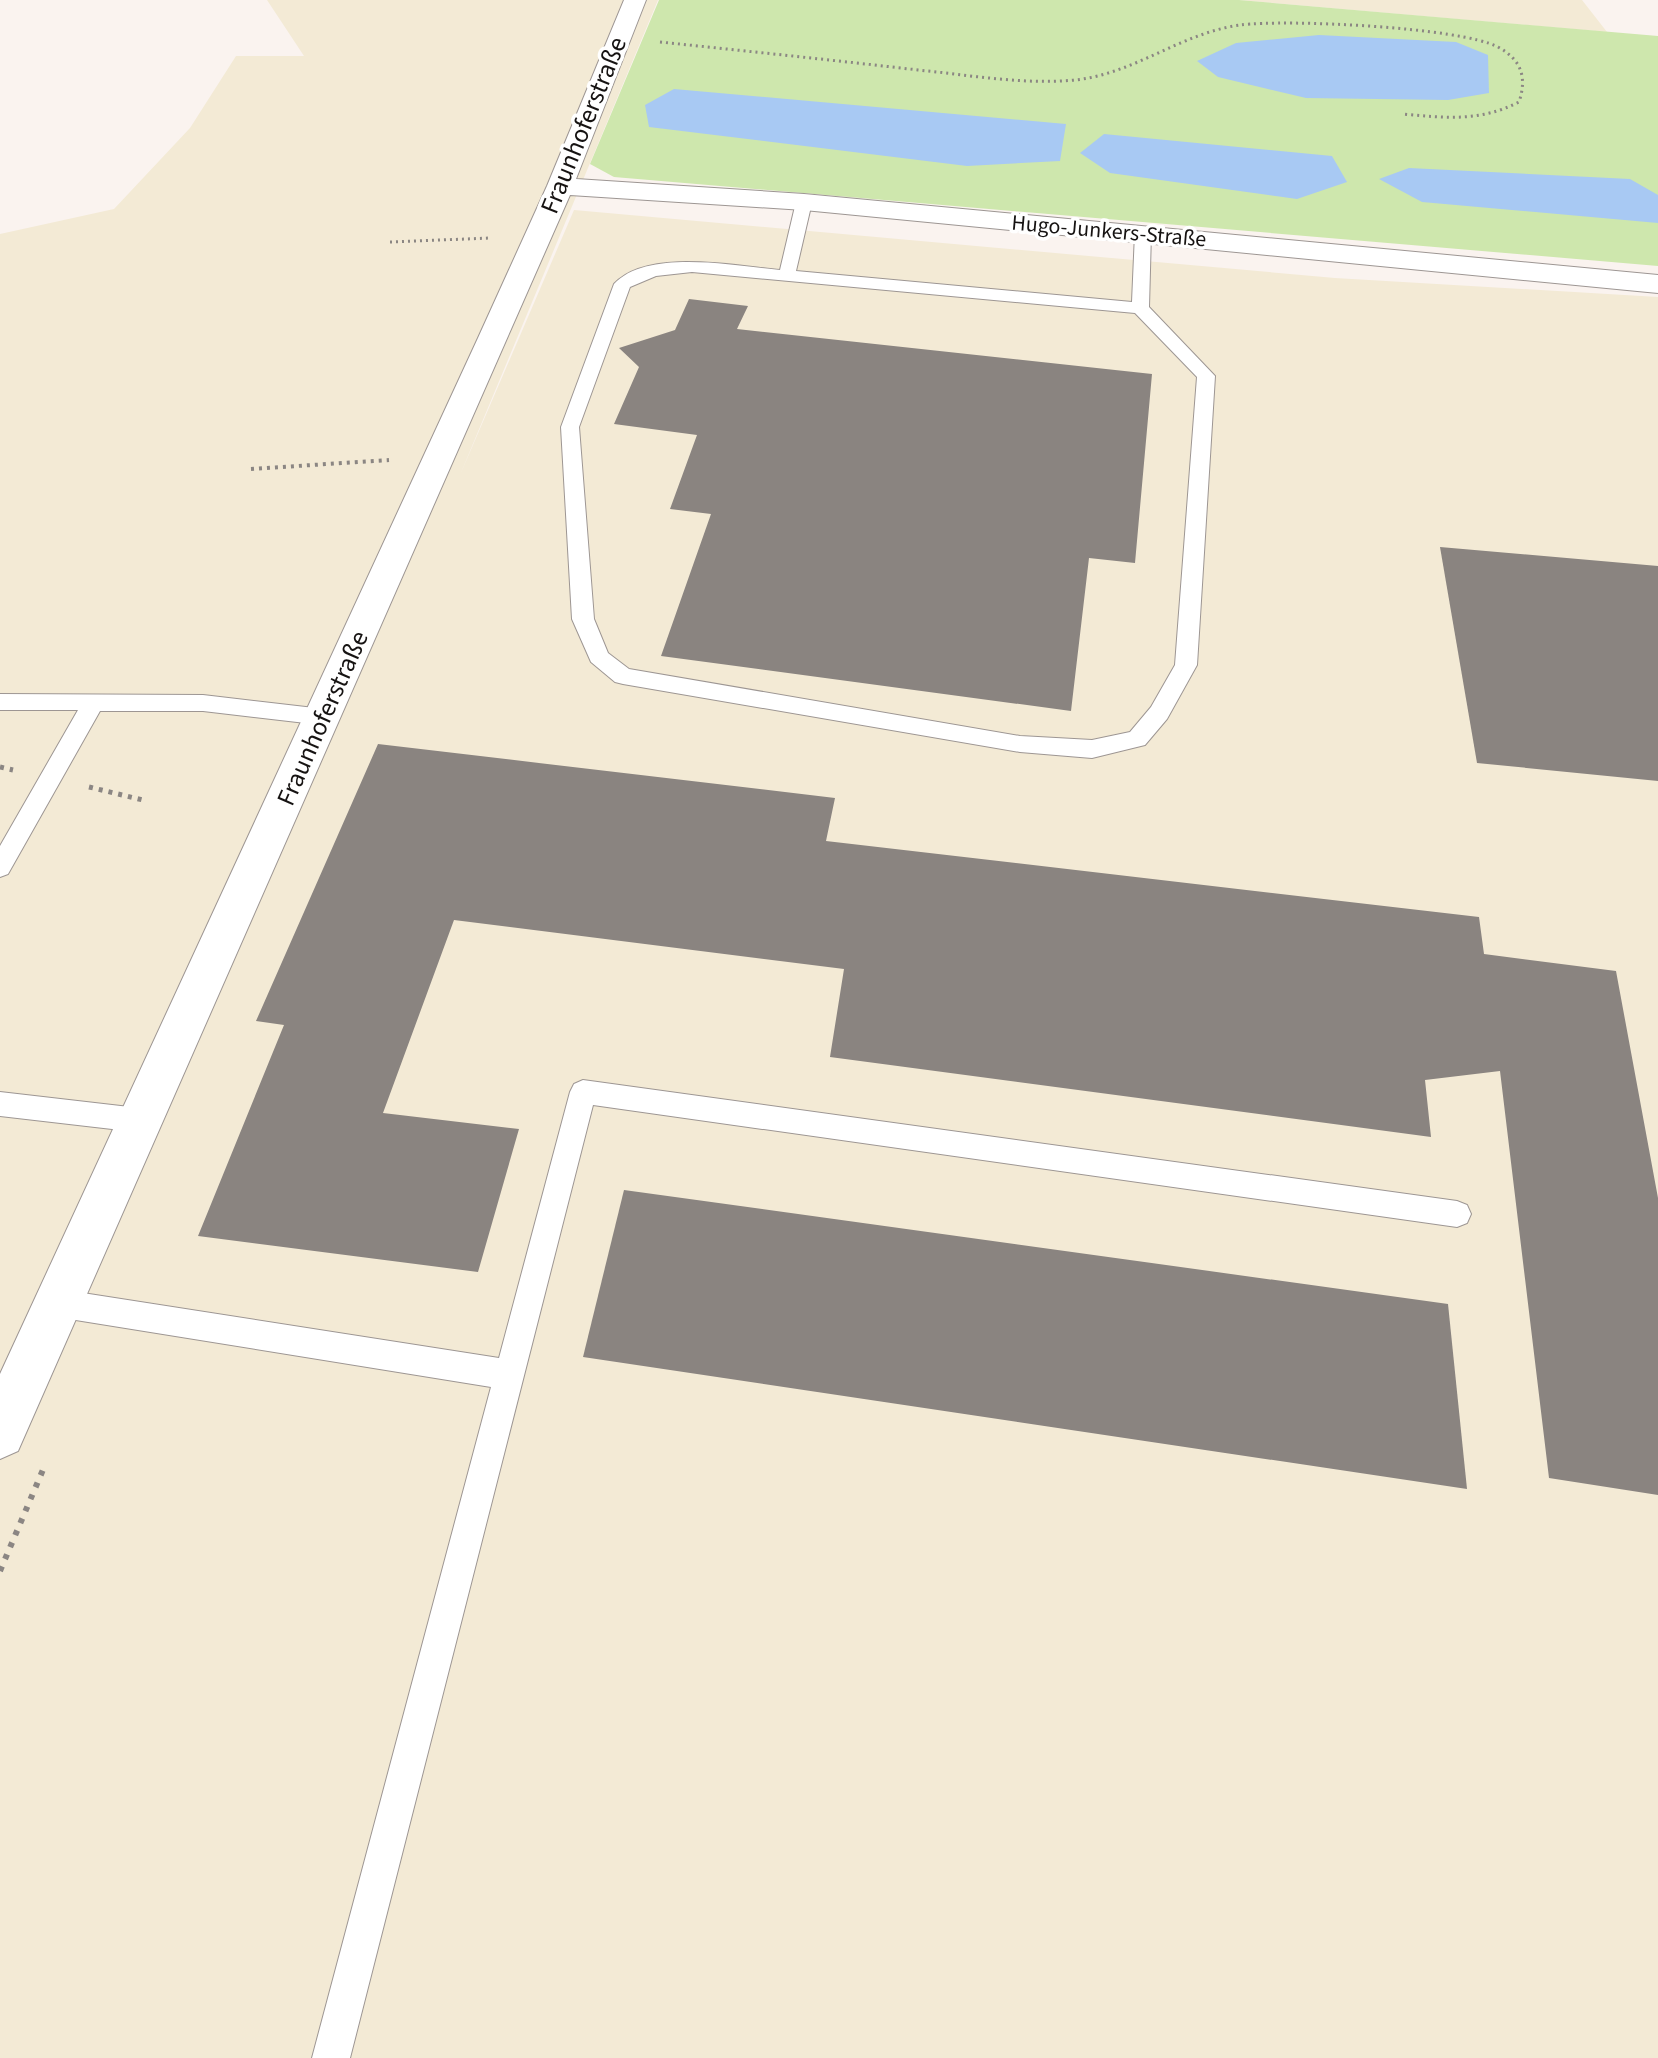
<svg xmlns="http://www.w3.org/2000/svg" width="1658" height="2058" viewBox="0 0 1658 2058" font-family="'Source Sans 3',sans-serif">
<style>
.industrial{fill:#f3ead5}
.green{fill:#cee7ad}
.water{fill:#a8c9f3}
.building{fill:#8a8480}
.lines{fill:none;stroke-linecap:round;stroke-linejoin:round}
.lane-casing{stroke:#9d9693;stroke-width:2}
.street-casing{stroke:#9d9693;stroke-width:2}
.path-far3{stroke:#8b8683;stroke-width:3;stroke-dasharray:2 4;stroke-linecap:butt}
.path-far2{stroke:#8b8683;stroke-width:4;stroke-dasharray:3 5;stroke-linecap:butt}
.path-far1{stroke:#8b8683;stroke-width:5;stroke-dasharray:4 6;stroke-linecap:butt}
.path{stroke:#8b8683;stroke-width:6;stroke-dasharray:5 8;stroke-linecap:butt}
.lane{fill:#fff;fill-rule:evenodd}
.street{fill:#fff;fill-rule:evenodd}
.labels{text-anchor:middle;stroke-width:7;stroke-linejoin:round;paint-order:stroke}
.far-street-label{font-size:22px;fill:#161312;stroke:#fff}
.street-label{font-size:26px;fill:#161312;stroke:#fff}
</style>
<rect width="100%" height="100%" fill="#faf3ef"/>
<g class="industrial">
<path d="M 267,0 L 658,0 L 460,475 L 574,210 L 1335,278 L 1658,297 L 1658,2058 L 0,2058 L 0,234 L 114,209 L 190,128 L 236,56 L 304,56 Z"/>
<path d="M 1239,0 L 1582,0 L 1607,32 Z"/>
</g>
<path class="green" d="M 659,0 L 1239,0 L 1658,36 L 1658,266 L 614,177 L 590,164 Z"/>
<g class="water">
<path d="M 1319,35 L 1456,42 L 1488,55 L 1489,93 L 1448,100 L 1306,98 L 1218,77 L 1197,61 L 1236,43 Z"/>
<path d="M 674,89 L 1066,124 L 1060,161 L 967,166 L 649,127 L 645,105 Z"/>
<path d="M 1104,134 L 1332,156 L 1347,182 L 1297,199 L 1110,173 L 1080,153 Z"/>
<path d="M 1409,168 L 1630,179 L 1658,195 L 1658,223 L 1422,202 L 1379,179 Z"/>
</g>
<g class="building">
<path d="M 689,299 L 748,306 L 737,329 L 1152,374 L 1135,563 L 1089,558 L 1071,711 L 661,656 L 711,514 L 670,509 L 697,435 L 614,424 L 639,367 L 619,348 L 675,330 Z"/>
<path d="M 1440,547 L 1658,566 L 1658,781 L 1477,763 Z"/>
<path d="M 378,744 L 835,798 L 826,841 L 1479,917 L 1484,954 L 1616,971 L 1658,1198 L 1658,1495 L 1549,1478 L 1500,1071 L 1425,1080 L 1431,1137 L 830,1057 L 844,969 L 454,920 L 383,1113 L 519,1129 L 478,1272 L 198,1236 L 284,1025 L 256,1021 Z"/>
<path d="M 624,1190 L 1448,1304 L 1467,1489 L 583,1357 Z"/>
</g>
<g class="lines">
<g class="lane-casing">
<g id="lane">
<path d="M 804,197 L 812,202 L 796,271 L 1132,302 L 1135,233 L 1143,228 L 1151,233 L 1149,307 L 1215,376 L 1197,665 L 1167,719 L 1145,745 L 1092,758 L 1020,752 L 623,684 L 615,682 L 591,662 L 572,619 L 561,427 L 614,284 C 647,248 736,266 780,270 L 796,202 ZM 692,272 L 1135,313 L 1197,377 L 1175,665 L 1151,707 L 1130,732 L 1092,740 L 1020,736 L 629,669 L 608,653 L 594,619 L 579,427 L 630,287 L 656,276 Z"/>
<path d="M 0,694 L 203,695 L 323,709 L 331,711 L 334,717 L 331,723 L 323,725 L 203,711 L 100,711 L 8,874 L 0,877 L 0,846 L 78,710 L 0,710 Z"/>
<path d="M 583,1080 L 1457,1201 L 1467,1205 L 1471,1214 L 1467,1223 L 1457,1227 L 593,1105 L 350,2058 L 312,2058 L 491,1387 L 57,1317 L 47,1313 L 42,1303 L 47,1293 L 57,1289 L 499,1358 L 570,1092 L 574,1084 Z"/>
<path d="M 0,1092 L 138,1108 L 148,1111 L 152,1120 L 148,1129 L 138,1132 L 0,1116 Z"/>
</g>
</g>
<g class="street-casing">
<path id="street" d="M 624,0 L 646,0 L 576,179 L 804,194 L 1658,275 L 1658,293 L 804,210 L 570,195 L 18,1451 L 0,1459 L 0,1374 L 478,338 L 547,186 Z"/>
</g>
<g class="path-far3">
<path d="M 660,42 C 746,51 832,60 918,70 C 970,75 1023,85 1075,80 C 1134,74 1181,33 1240,25 C 1286,19 1460,27 1498,47 C 1522,60 1527,78 1519,102 C 1480,122 1445,118 1403,114"/>
<path d="M 390,242 L 491,238"/>
</g>
<path class="path-far2" d="M 251,469 L 389,460"/>
<g class="path-far1">
<path d="M 0,767 L 13,770"/>
<path d="M 89,787 L 147,801"/>
</g>
<path class="path" d="M 0,1571 L 45,1465"/>
<use href="#lane" class="lane"/>
<use href="#street" class="street"/>
</g>
<g class="labels">
<g class="far-street-label">
<text transform="translate(1109 230) rotate(5)" y="8">Hugo-Junkers-Straße</text>
</g>
<g class="street-label">
<text transform="translate(583 125) rotate(-68)" y="9">Fraunhoferstraße</text>
<text transform="translate(322 718) rotate(-66)" y="9">Fraunhoferstraße</text>
</g>
</g>
</svg>
